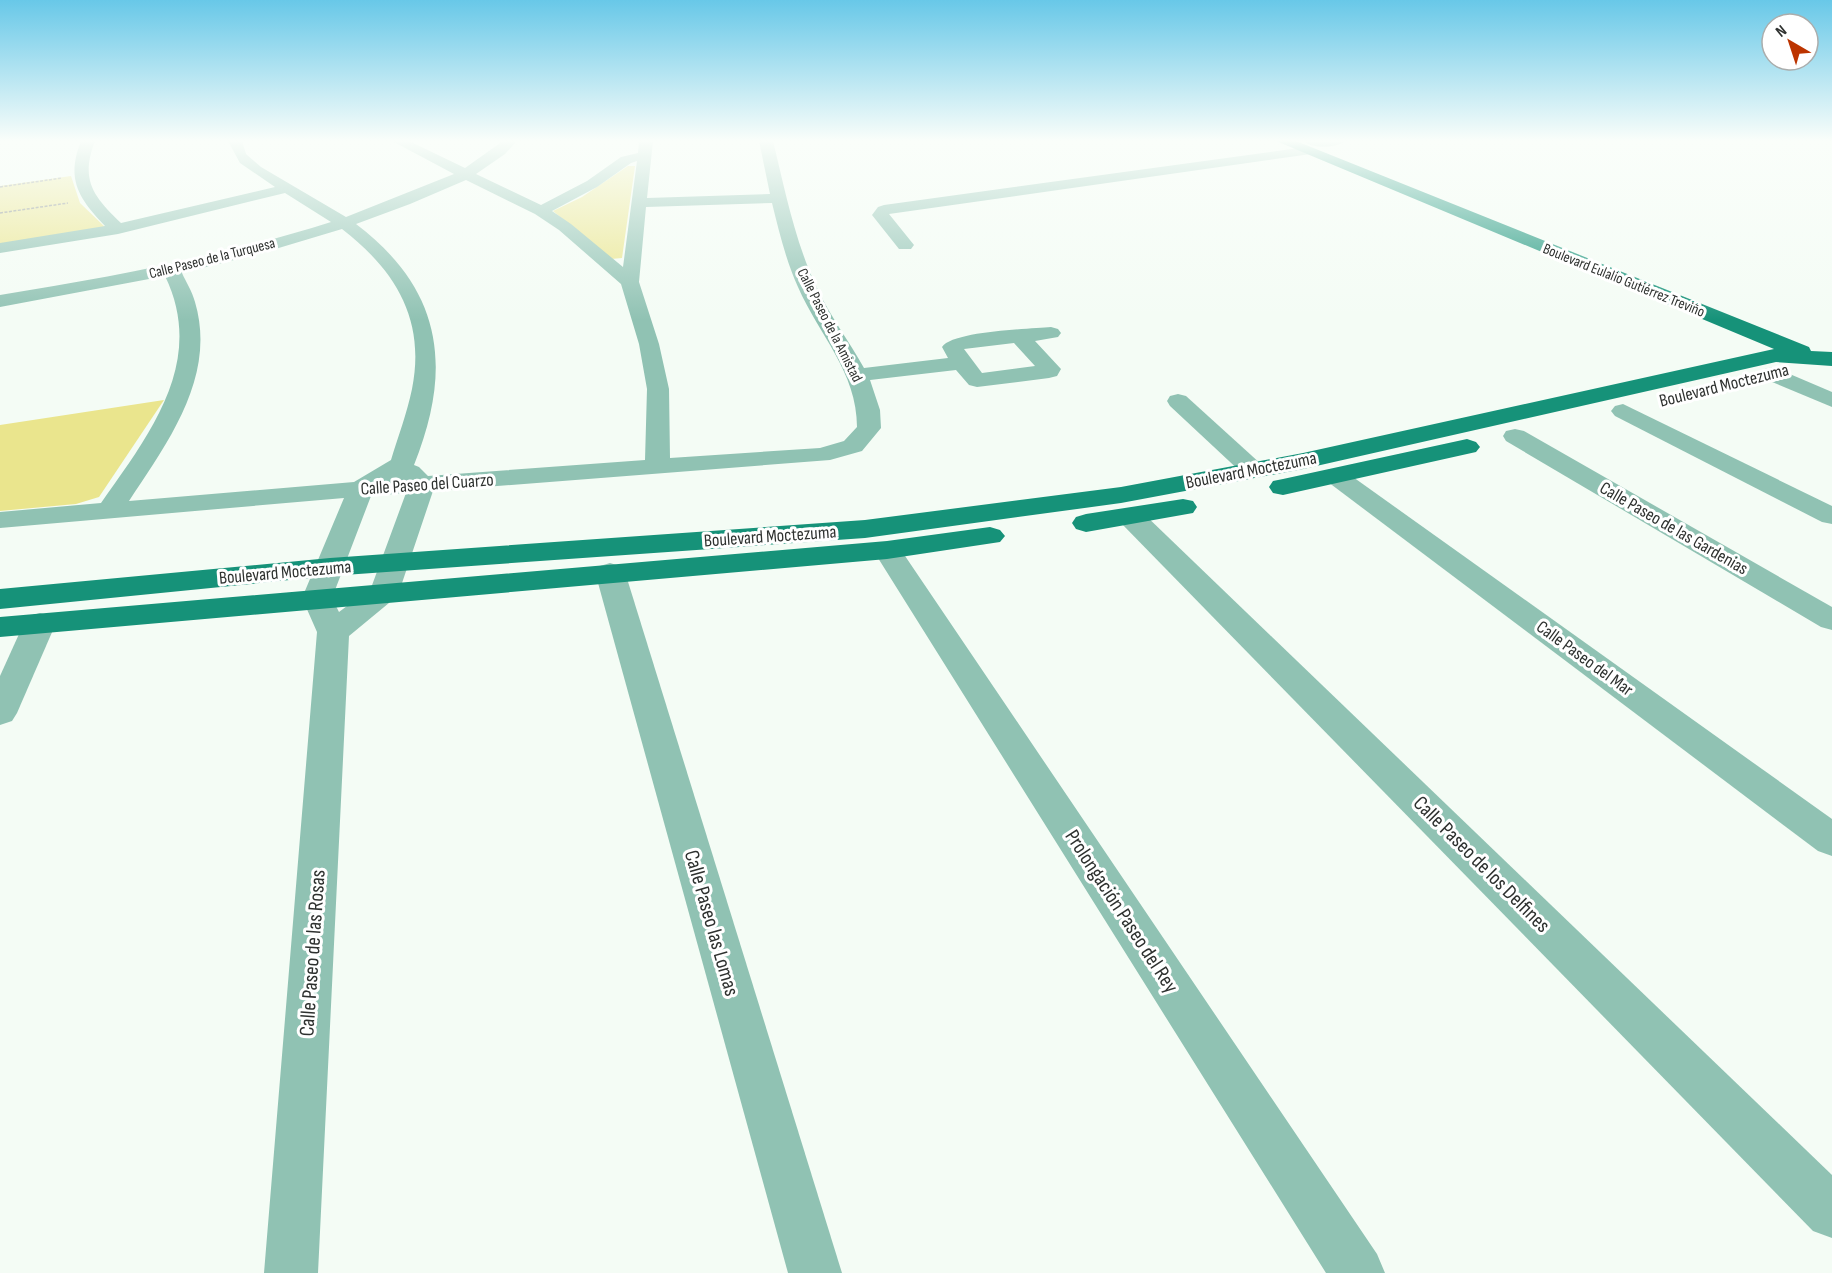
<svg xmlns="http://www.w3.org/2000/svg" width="1832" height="1273" viewBox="0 0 1832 1273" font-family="'Sofia Sans Condensed',sans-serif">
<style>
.green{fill:#eae58d}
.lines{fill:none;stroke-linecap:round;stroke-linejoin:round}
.path{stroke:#878d88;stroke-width:1.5;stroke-dasharray:3 1.5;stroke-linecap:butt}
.minor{fill:#90c2b3;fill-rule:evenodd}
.major{fill:#169279;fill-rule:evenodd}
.labels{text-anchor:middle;stroke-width:6;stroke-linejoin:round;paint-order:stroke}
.far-street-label{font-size:15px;fill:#2e312f;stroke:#fff}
.street-label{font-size:18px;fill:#2e312f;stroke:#fff}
.near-street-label{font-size:21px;fill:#2e312f;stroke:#fff}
</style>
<rect width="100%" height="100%" fill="#f4fcf5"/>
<g class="green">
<path d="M 628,166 L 635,166 L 622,258 L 611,259 L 553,211 L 582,197 Z"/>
<path d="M 71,176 L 80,203 L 105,227 L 0,245 L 0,186 Z"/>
<path d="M 164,400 L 99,497 L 76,504 L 0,511 L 0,425 Z"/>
</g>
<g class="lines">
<g class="path">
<path d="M 0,187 L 62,178"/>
<path d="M 0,213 L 68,203"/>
</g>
<g class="minor">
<path d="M 81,141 L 95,141 C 80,180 93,196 121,223 L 275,187 L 240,163 L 228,141 L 242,141 L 246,154 L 261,167 L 346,217 L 454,174 L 392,141 L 409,141 L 465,168 L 503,141 L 517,141 L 505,154 L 476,174 L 541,205 L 587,181 L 621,157 L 638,153 L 639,141 L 653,141 L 647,198 L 770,194 L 759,141 L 773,141 C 785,190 795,242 817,288 C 830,316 849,341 864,368 L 948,358 L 942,347 C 953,331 1030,329 1051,327 L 1058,329 L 1061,333 L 1058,337 L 1035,341 L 1061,369 L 1057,376 L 1049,378 L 977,387 L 969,385 L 956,370 L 870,380 L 880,410 L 881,428 L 862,451 L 830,460 L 433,491 L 399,592 L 395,598 L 349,636 L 318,1273 L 264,1273 L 317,632 L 302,598 L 344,498 L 0,528 L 0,512 L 101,503 C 149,435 207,362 165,276 L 0,307 L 0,295 C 112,277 223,256 331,222 L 285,193 L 118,234 L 0,253 L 0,243 L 105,226 C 78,198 66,179 81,141 ZM 637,161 L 623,267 L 571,224 L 552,211 L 597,187 L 631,163 ZM 466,180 L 535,214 L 559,230 L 621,284 L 639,344 L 647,389 L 645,460 L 428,476 L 419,467 L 414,465 C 453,368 443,290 356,224 L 410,204 ZM 772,203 C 779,231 786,261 798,287 C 819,335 857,372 857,427 L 844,441 L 820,448 L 670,458 L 669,389 L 659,344 L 639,282 L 646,207 ZM 342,229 C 395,270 426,319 412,389 C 407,413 398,437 391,460 L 354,482 L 129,501 C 168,442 217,376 195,302 C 192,291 186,282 182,273 L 262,253 ZM 1014,343 L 1035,366 L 982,373 L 964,349 ZM 406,493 L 371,588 L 339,612 L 332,598 L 371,496 Z"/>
<path d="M 1345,141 C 1337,148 1313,149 1305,142 Z"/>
<path d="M 1306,147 L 1313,151 L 1311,154 L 889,214 L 914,245 L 911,249 L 899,249 L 872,215 L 878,207 L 884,205 Z"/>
<path d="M 1773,367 L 1832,392 L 1832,407 L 1765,379 L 1762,374 L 1765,369 Z"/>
<path d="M 1178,394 L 1186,396 L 1262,465 L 1266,470 L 1262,475 L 1253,478 L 1244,475 L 1170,406 L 1167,401 L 1170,396 Z"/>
<path d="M 1623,404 L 1832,506 L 1832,524 L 1822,522 L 1615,416 L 1611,411 L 1615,406 Z"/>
<path d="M 1515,429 L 1524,431 L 1832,607 L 1832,630 L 1821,627 L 1506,441 L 1503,436 L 1506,431 Z"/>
<path d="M 1337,469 L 1346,472 L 1832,819 L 1832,856 L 1818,851 L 1328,482 L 1324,477 L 1328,472 Z"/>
<path d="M 1131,509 L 1141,511 L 1832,1175 L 1832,1238 L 1813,1231 L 1121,523 L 1117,517 L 1121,511 Z"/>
<path d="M 887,542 L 897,544 L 901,550 L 1377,1254 L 1385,1273 L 1326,1273 L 873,550 L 877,544 Z"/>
<path d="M 610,563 L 620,566 L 625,572 L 842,1273 L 788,1273 L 595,572 L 600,566 Z"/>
<path d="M 40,613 L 51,616 L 56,623 L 17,713 L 12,721 L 0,725 L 0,676 L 24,623 L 29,616 Z"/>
</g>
<g class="major">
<path d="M 1276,141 L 1296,141 L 1809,347 L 1811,351 L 1832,352 L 1832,366 L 1776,362 L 1303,469 L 1121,503 L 865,538 L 330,576 L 0,609 L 0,589 L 330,558 L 865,520 L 1121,487 L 1303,453 L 1774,349 Z"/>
<path d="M 1467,439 L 1476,442 L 1480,447 L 1476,452 L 1283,495 L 1273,493 L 1269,487 L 1273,481 L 1283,479 Z"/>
<path d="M 1183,499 L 1193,501 L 1197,507 L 1193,513 L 1086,532 L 1076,529 L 1072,523 L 1076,517 L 1086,514 Z"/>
<path d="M 990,527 L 1000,530 L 1005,536 L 1000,542 L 887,559 L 0,637 L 0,617 L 887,541 Z"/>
</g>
</g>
<linearGradient id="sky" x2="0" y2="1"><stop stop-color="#68c8e8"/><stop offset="0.44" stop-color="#fafefa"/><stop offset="1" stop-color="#fafefa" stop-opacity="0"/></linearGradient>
<rect width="1832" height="320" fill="url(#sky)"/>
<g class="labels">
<g class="far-street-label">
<text transform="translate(212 258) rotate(-14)" y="5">Calle Paseo de la Turquesa</text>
<text transform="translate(1624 280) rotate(22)" y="5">Boulevard Eulalio Gutiérrez Treviño</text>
<text transform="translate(830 325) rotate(63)" y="5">Calle Paseo de la Amistad</text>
</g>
<g class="street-label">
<text transform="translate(1724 385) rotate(-14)" y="6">Boulevard Moctezuma</text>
<text transform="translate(1251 470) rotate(-11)" y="6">Boulevard Moctezuma</text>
<text transform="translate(427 484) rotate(-4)" y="6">Calle Paseo del Cuarzo</text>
<text transform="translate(1674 528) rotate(30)" y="6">Calle Paseo de las Gardenias</text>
<text transform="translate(770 536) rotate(-4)" y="6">Boulevard Moctezuma</text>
<text transform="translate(285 572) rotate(-5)" y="6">Boulevard Moctezuma</text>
<text transform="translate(1585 658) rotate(36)" y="6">Calle Paseo del Mar</text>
</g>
<g class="near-street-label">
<text transform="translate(1482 864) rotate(45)" y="7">Calle Paseo de los Delfines</text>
<text transform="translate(1122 911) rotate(57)" y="7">Prolongación Paseo del Rey</text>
<text transform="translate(712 923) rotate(74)" y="7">Calle Paseo las Lomas</text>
<text transform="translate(312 953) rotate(-86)" y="7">Calle Paseo de las Rosas</text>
</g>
</g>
<g transform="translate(1790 42) rotate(321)"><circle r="28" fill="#ffffff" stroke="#abadac" stroke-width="1.5"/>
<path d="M0-4.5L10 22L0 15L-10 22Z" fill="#bc3400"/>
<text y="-9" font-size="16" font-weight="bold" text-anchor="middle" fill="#2e312f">N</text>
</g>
</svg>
